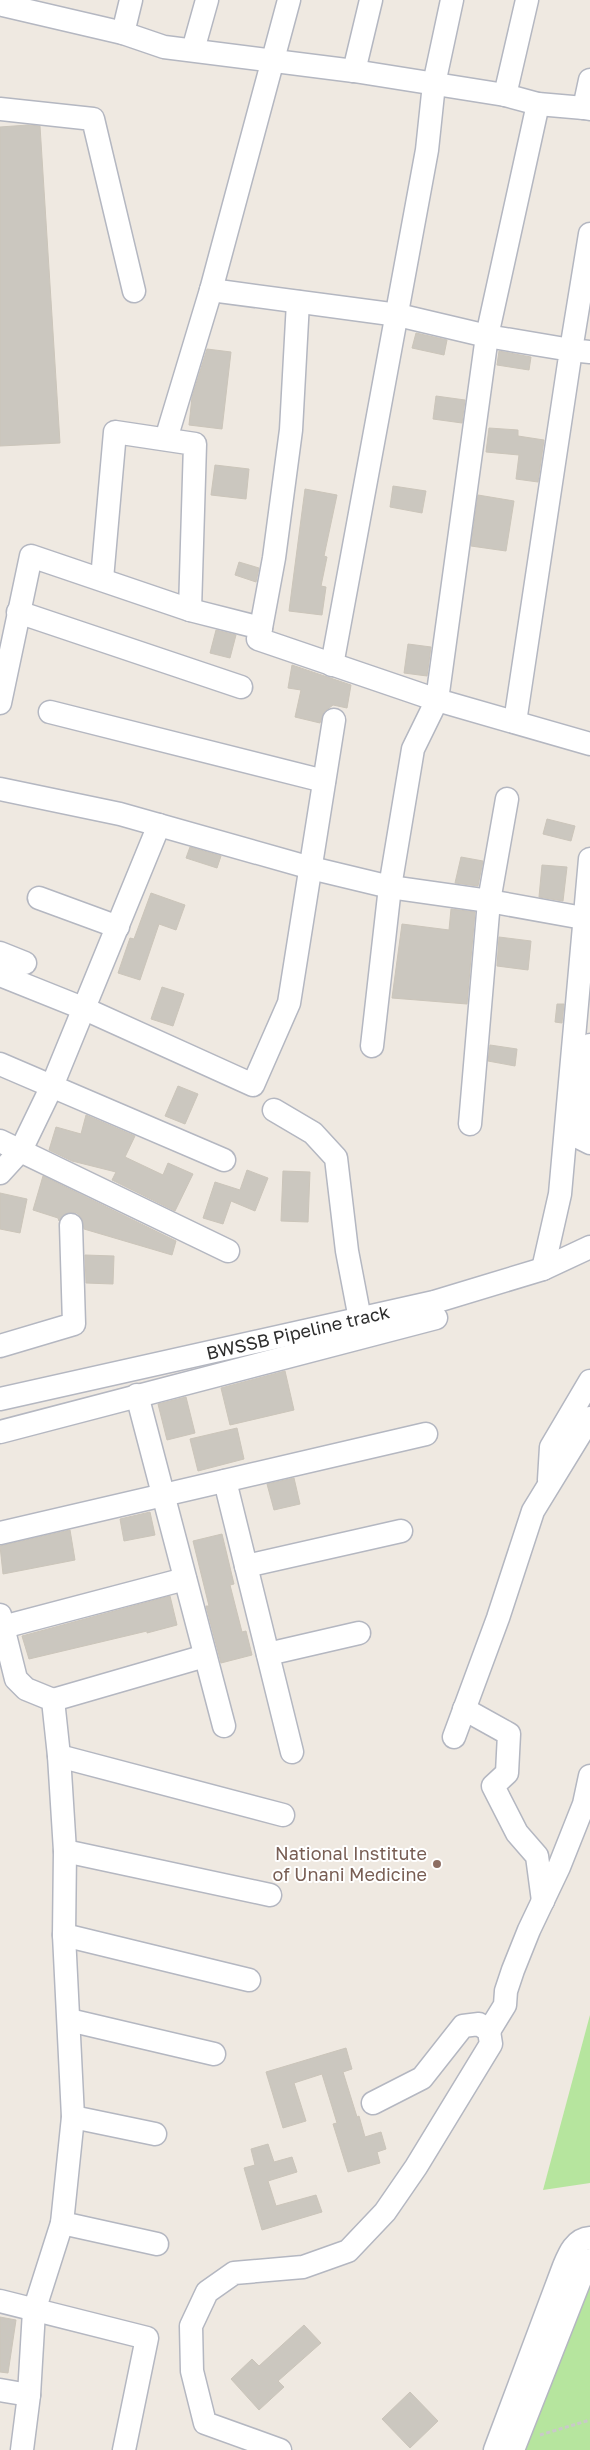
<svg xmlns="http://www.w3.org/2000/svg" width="590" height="2450" viewBox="0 0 590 2450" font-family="'Golos Text',sans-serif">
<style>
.green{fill:#b6e59e}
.building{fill:#cbc7bf;stroke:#cbc5ba}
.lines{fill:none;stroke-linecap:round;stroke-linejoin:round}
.minor-casing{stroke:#b4b7c1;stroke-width:25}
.path{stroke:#c9c9c9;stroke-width:3;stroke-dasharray:4 2.5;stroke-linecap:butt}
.minor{stroke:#fff;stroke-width:22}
.education-dot{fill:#8d6e63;stroke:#fff;stroke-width:2}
.labels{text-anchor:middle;stroke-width:4;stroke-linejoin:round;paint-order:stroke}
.street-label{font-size:18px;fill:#2e2e2e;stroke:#fff}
.education-label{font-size:18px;fill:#785e54;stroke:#fff;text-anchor:end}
</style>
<rect width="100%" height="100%" fill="#efe9e1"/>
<g class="green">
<path d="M 590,2015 L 590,2183 L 543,2190 Z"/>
<path d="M 590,2283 L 590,2450 L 525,2450 L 579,2302 Z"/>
</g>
<g class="building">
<path d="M 28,125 L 40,126 L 60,443 L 0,446 L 0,127 Z"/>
<path d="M 416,333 L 447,340 L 444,355 L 412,348 Z"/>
<path d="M 207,349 L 231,352 L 222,429 L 189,425 L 192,397 Z"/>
<path d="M 499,351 L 531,357 L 529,370 L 497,365 Z"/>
<path d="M 436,396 L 465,400 L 462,423 L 433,419 Z"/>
<path d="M 489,428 L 518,430 L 518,436 L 544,440 L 538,482 L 516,479 L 519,455 L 486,452 Z"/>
<path d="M 215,465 L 249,469 L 246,499 L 211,495 Z"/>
<path d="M 393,486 L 426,491 L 422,513 L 390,507 Z"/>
<path d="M 305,489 L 337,495 L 324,556 L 327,557 L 321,586 L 326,587 L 322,615 L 289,611 Z"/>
<path d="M 478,495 L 514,501 L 506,551 L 471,546 Z"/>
<path d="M 239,562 L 259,568 L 256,582 L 235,575 Z"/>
<path d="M 216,630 L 236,635 L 230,658 L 210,653 Z"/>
<path d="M 408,644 L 431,647 L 427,676 L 404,673 Z"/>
<path d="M 292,665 L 351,685 L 347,708 L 333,705 L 324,712 L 320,723 L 295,717 L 301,690 L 288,688 Z"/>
<path d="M 547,819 L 575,826 L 571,841 L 543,834 Z"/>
<path d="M 190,847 L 221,856 L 217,868 L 186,858 Z"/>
<path d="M 461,857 L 483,861 L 478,886 L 455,883 Z"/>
<path d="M 542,865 L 567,867 L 563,901 L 539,897 Z"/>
<path d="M 151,893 L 185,905 L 176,930 L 159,924 L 140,980 L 118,973 L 130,938 L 134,939 Z"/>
<path d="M 451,909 L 475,912 L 467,1004 L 392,998 L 402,924 L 449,930 Z"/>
<path d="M 499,937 L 531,941 L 528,970 L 497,966 Z"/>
<path d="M 162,987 L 184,994 L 173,1026 L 151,1019 Z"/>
<path d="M 557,1004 L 564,1004 L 562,1023 L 555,1022 Z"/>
<path d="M 490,1045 L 517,1049 L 515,1066 L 488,1061 Z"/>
<path d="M 178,1086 L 198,1094 L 185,1124 L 165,1116 Z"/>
<path d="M 86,1115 L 135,1136 L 125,1157 L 163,1175 L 168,1163 L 193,1174 L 175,1211 L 112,1180 L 116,1172 L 72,1161 L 49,1150 L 56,1127 L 81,1134 Z"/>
<path d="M 247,1170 L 268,1178 L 255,1211 L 231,1201 L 223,1224 L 203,1218 L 215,1182 L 240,1190 Z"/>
<path d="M 283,1171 L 310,1172 L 308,1222 L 281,1221 Z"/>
<path d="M 43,1176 L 176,1241 L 172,1255 L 84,1229 L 82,1219 L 77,1213 L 65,1214 L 59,1221 L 58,1218 L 33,1210 Z"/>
<path d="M 0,1193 L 27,1199 L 20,1233 L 0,1229 Z"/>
<path d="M 85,1255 L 114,1256 L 113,1284 L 86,1283 Z"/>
<path d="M 285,1371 L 294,1410 L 230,1425 L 221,1388 Z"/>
<path d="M 186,1397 L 195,1433 L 167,1440 L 158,1404 Z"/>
<path d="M 237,1428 L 244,1459 L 198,1471 L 190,1439 Z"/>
<path d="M 294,1478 L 300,1504 L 274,1510 L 267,1484 Z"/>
<path d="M 150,1512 L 155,1535 L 124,1541 L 120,1519 Z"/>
<path d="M 70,1530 L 75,1560 L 3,1574 L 0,1546 Z"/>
<path d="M 222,1534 L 234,1584 L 230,1585 L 242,1632 L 246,1631 L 252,1655 L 221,1663 L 206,1606 L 209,1606 L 193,1541 Z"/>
<path d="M 170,1596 L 177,1625 L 147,1633 L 147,1631 L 29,1659 L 22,1636 Z"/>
<path d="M 346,2048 L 352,2069 L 343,2072 L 357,2117 L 359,2116 L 365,2137 L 381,2132 L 386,2149 L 377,2152 L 380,2163 L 348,2172 L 333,2124 L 337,2123 L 322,2074 L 294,2083 L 306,2121 L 283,2128 L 266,2072 Z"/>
<path d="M 268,2144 L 274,2162 L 292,2157 L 297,2172 L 268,2181 L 276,2206 L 316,2195 L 322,2212 L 262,2230 L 244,2168 L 255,2165 L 251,2149 Z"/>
<path d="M 0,2317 L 16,2320 L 8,2373 L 0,2372 Z"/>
<path d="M 304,2325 L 321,2343 L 278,2381 L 284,2387 L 259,2410 L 231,2379 L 252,2359 L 259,2366 Z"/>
<path d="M 410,2392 L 438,2421 L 410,2448 L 382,2419 Z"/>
</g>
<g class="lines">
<g class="minor-casing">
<g id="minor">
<path d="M 289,0 L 211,290 L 398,315 L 487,336 L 571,350 L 515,722"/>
<path d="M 3,5 L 123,33 L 164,47 L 354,71 L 505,95 L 538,104 L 584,108"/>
<path d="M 123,33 L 131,0"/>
<path d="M 193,50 L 207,0"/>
<path d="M 354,71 L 371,0"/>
<path d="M 590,80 L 584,108 L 590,109"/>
<path d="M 505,95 L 527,0"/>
<path d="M 0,109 L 93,119 L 134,291"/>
<path d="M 590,234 L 571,350 L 590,352"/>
<path d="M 166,439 L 211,290"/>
<path d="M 102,579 L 115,432 L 195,444 L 190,610"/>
<path d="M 18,612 L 241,687"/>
<path d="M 261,628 L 274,558 L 291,430 L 298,302"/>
<path d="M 332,665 L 427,150 L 434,84 L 452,0"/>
<path d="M 0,703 L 31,556 L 190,610 L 261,628 L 258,639 L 437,700 L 590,744"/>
<path d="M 50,712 L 324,781"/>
<path d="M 0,789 L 120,814 L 311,868 L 390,887 L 489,901 L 583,918"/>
<path d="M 39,898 L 118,927"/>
<path d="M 0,953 L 25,963"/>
<path d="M 0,975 L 85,1009 L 253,1085 L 289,1003 L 334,720"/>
<path d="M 590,1045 L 580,1138 L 590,1143"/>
<path d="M 372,1046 L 390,887 L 413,749 L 437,700 L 487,336 L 538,104"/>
<path d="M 0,1064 L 224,1160"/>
<path d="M 274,1110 L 313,1133 L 336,1158 L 347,1251 L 360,1319"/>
<path d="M 470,1124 L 489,901 L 507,799"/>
<path d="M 0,1141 L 228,1251"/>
<path d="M 0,1173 L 21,1150 L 52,1086 L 159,825"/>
<path d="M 543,1269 L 560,1194 L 590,859"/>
<path d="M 0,1346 L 74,1324 L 71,1225"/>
<path d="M 137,1395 L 224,1726"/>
<path d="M 0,1399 L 434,1302 L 543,1269 L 590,1247"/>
<path d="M 0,1432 L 436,1318"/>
<path d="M 549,1480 L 551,1447 L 590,1381"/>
<path d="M 225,1481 L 292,1752"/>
<path d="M 0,1533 L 426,1434"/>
<path d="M 246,1566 L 401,1531"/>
<path d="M 0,1615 L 16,1679 L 26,1689 L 53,1700 L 59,1756 L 65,1851 L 64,1935 L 73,2117 L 62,2223 L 34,2311 L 29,2395 L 22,2450"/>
<path d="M 3,1627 L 185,1579"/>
<path d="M 268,1654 L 359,1633"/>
<path d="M 53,1700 L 205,1656"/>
<path d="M 464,1709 L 509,1734 L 507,1773 L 493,1786 L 517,1833 L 537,1856 L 543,1901"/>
<path d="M 454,1737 L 498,1618 L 533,1511 L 590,1418"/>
<path d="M 59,1756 L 283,1815"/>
<path d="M 65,1851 L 270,1895"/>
<path d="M 64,1935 L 249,1980"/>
<path d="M 69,2020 L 214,2054"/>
<path d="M 489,2031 L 505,2005 L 506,1991 L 513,1970 L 529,1930 L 559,1867 L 584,1804 L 590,1776"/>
<path d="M 73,2117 L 155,2134"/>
<path d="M 62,2223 L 157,2244"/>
<path d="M 0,2301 L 147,2338 L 124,2450"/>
<path d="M 0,2390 L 29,2395"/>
<path d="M 280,2450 L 205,2423 L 192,2371 L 191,2326 L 207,2292 L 234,2273 L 303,2267 L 348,2251 L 385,2212 L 416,2167 L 491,2044 L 489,2031 L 479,2024 L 463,2026 L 422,2078 L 373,2103"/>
<path d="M 495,2450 L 564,2266 C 569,2254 575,2239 590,2238"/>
<path d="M 513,2450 L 587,2262 L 590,2260"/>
</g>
</g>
<path class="path" d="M 540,2435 L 590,2420"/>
<use href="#minor" class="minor"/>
</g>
<circle class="education-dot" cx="437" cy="1864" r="5"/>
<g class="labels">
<g class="street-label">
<text transform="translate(298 1333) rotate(-13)" y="6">BWSSB Pipeline track</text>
</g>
<g class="education-label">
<text x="427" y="1860">National Institute<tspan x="427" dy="21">of Unani Medicine</tspan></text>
</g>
</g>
</svg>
